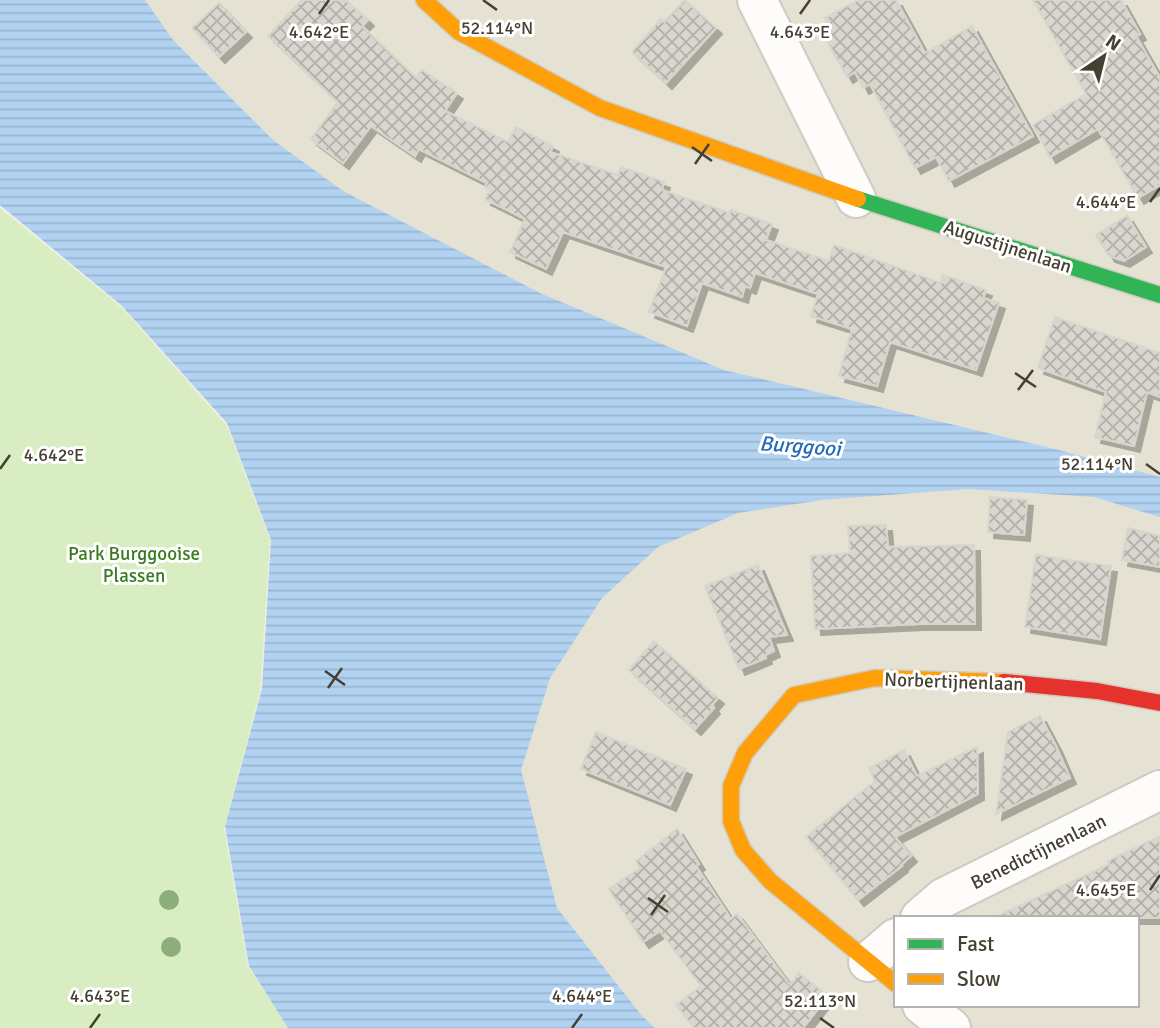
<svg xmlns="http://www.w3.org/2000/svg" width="1160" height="1028" viewBox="0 0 1160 1028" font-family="Signika,sans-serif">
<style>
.residential{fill:#e5e1d3;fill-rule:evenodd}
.park{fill:#d9edc3}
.water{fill:url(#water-rules)}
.building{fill:url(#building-cross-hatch);stroke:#d8d5cc;stroke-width:2;filter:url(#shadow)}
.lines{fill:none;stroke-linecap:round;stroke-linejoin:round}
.street-casing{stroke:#cccac2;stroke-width:42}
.fast-casing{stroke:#cfccbd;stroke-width:19}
.slow-casing{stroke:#cfccbd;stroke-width:19}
.jam-casing{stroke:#cfccbd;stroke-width:19}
.street{stroke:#fdfcfb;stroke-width:38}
.fast{stroke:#30b455;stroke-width:16}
.slow{stroke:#ff9f0a;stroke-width:16}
.jam{stroke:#e5322d;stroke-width:16}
.tree{fill:#8caf7a}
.ticks{fill:none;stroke:#454032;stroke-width:2.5}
.labels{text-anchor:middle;stroke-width:6;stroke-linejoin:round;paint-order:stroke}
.street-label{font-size:19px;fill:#454032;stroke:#fff}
.park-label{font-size:19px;fill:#3a7b21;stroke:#fff}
.water-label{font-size:21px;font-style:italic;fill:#236aba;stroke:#fff}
.ticks-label{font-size:18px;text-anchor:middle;fill:#454032;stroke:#fff;stroke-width:6;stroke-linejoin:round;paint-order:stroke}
</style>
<defs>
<pattern id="water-rules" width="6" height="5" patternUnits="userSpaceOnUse" patternTransform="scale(1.75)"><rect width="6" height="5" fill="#b2d2f1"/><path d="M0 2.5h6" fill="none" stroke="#9ab5cf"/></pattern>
<pattern id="building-cross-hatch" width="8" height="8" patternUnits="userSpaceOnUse" patternTransform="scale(1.75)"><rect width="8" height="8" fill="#d9d6cf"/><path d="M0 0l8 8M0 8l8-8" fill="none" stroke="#b2afa9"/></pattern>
<filter id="shadow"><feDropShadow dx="6" dy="6" stdDeviation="0" flood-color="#0004"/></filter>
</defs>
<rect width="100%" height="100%" fill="#f0eee6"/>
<path class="residential" d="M 106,0 L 1160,0 L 1160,1028 L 570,1028 L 281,209 ZM 896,918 L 1137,918 L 1137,1005 L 896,1005 Z"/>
<path class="park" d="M 0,208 L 121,307 L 227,426 L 270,540 L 260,692 L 224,828 L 248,966 L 288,1028 L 0,1028 Z"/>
<path class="water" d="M 0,0 L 145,0 L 173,40 L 273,140 L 343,191 L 540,293 L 724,370 L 1059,450 L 1160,477 L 1160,517 L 1094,497 L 967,489 L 822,500 L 738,513 L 658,547 L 602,598 L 550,678 L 521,770 L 557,908 L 642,1016 L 655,1028 L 288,1028 L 249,966 L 225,826 L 262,689 L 271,540 L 227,423 L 121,305 L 0,205 Z"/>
<g class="building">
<path d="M 302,0 L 346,0 L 368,20 L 362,26 L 416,78 L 422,70 L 457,93 L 445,111 L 508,142 L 516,127 L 553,146 L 550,152 L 618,175 L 621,167 L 664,182 L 662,190 L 730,213 L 731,210 L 772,224 L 766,240 L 829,261 L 834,245 L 941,283 L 943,275 L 986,290 L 983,298 L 999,303 L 976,370 L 890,342 L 877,386 L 839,376 L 852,329 L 811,316 L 818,294 L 755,273 L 750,288 L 745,286 L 742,297 L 702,283 L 687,326 L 649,312 L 666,267 L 563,232 L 546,269 L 510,252 L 525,219 L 485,199 L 490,190 L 485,187 L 487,183 L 419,149 L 415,156 L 371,126 L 343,163 L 311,139 L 338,102 L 268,36 Z"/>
<path d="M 685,0 L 716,28 L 666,83 L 632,52 L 661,19 L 664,22 Z"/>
<path d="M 858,0 L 896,0 L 925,53 L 972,26 L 1033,136 L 949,181 L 936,157 L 915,168 L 870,84 L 863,88 L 855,72 L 847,77 L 825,37 L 832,32 L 825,18 Z"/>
<path d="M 1033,0 L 1121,0 L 1140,34 L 1136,36 L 1160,78 L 1160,185 L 1138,198 L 1098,129 L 1050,157 L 1033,125 L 1086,94 Z"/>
<path d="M 219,3 L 246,32 L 219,57 L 192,28 Z"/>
<path d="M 1127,216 L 1146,247 L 1124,261 L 1109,256 L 1096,235 Z"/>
<path d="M 1055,317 L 1160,353 L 1160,397 L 1147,392 L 1134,446 L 1095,437 L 1106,392 L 1038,368 Z"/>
<path d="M 990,497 L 1027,500 L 1024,535 L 988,532 Z"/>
<path d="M 886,525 L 888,547 L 974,545 L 975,624 L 918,624 L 815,629 L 811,556 L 850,553 L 848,526 Z"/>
<path d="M 1128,528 L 1160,536 L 1160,567 L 1122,560 Z"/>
<path d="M 1036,555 L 1111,566 L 1100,639 L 1025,627 Z"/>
<path d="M 758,565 L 787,635 L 769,637 L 774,651 L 765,655 L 766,658 L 739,669 L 705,586 Z"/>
<path d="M 654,641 L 718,698 L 712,705 L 714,708 L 695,729 L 629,670 Z"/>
<path d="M 1040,716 L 1056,746 L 1070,778 L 996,814 L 1008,732 Z"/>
<path d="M 596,732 L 686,769 L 670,805 L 581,769 Z"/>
<path d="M 977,747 L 978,794 L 895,837 L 911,856 L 901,865 L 902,866 L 858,900 L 806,837 L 875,781 L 869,768 L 904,750 L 917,776 Z"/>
<path d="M 677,829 L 699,864 L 696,866 L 731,919 L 737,914 L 790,985 L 799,973 L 828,996 L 803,1028 L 694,1028 L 676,1005 L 701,986 L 660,931 L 643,942 L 609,889 L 640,868 L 636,861 Z"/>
<path d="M 1160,836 L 1160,918 L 993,918 L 1110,864 L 1108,861 Z"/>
</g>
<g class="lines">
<g class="street-casing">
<g id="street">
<path d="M 757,0 L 856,198"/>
<path d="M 920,918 L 943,898 L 1160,790"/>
<path d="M 868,962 L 896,938"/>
<path d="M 922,1005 L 951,1028"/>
</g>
</g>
<g class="fast-casing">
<path id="fast" d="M 858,199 L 1160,295"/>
</g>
<g class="slow-casing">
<g id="slow">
<path d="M 424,0 L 459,32 L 600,108 L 858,199"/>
<path d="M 896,984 L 770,881 L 743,850 L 731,821 L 731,786 L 745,753 L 794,695 L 875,678 L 1004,682"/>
</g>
</g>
<g class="jam-casing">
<path id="jam" d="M 1004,682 L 1097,691 L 1160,703"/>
</g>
<use href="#street" class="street"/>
<use href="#fast" class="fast"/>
<use href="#slow" class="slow"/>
<use href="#jam" class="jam"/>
</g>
<g class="tree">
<circle cx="169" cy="900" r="10"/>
<circle cx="171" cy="947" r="10"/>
</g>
<path class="ticks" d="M 483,0 L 497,10M 319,14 L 329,0M 800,14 L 810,0M 692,147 L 712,161M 695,164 L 709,144M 1150,202 L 1160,188M 1015,373 L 1036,387M 1018,390 L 1033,370M 1146,464 L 1160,474M 0,469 L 10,455M 325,671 L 345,685M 328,688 L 342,668M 1150,890 L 1160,875M 648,898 L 668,912M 651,915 L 665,895M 820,1018 L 834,1028M 90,1028 L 100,1014M 572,1028 L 582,1014"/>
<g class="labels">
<g class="street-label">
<text transform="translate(1008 246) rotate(18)" y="7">Augustijnenlaan</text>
<text transform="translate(954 681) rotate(2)" y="7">Norbertijnenlaan</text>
<text transform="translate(1038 851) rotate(-26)" y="7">Benedictijnenlaan</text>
</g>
<g class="park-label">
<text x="134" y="560">Park Burggooise<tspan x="134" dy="22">Plassen</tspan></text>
</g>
<g class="water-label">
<text transform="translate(800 446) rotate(4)" y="7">Burggooi</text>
</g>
</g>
<g class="ticks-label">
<text x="497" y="34">52.114°N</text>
<text x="319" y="38">4.642°E</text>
<text x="800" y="38">4.643°E</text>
<text x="1106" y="208">4.644°E</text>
<text x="54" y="461">4.642°E</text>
<text x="1097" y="470">52.114°N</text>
<text x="1106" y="896">4.645°E</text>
<text x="100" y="1002">4.643°E</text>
<text x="582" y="1002">4.644°E</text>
<text x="820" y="1007">52.113°N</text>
</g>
<rect x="894" y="916" width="245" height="91" fill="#ffffff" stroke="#b5b3ad" stroke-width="2"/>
<rect x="908" y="939" width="35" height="10" fill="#30b455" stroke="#b5b3ad" stroke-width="2"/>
<text x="957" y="951" font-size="21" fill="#454032">Fast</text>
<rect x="908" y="974" width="35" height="10" fill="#ff9f0a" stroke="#b5b3ad" stroke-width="2"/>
<text x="957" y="986" font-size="21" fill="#454032">Slow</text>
<g transform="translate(1104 56) rotate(35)" stroke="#ffffff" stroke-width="5" paint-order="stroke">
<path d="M0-5L12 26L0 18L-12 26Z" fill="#454032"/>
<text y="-10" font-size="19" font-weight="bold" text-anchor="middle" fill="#454032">N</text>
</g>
</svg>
